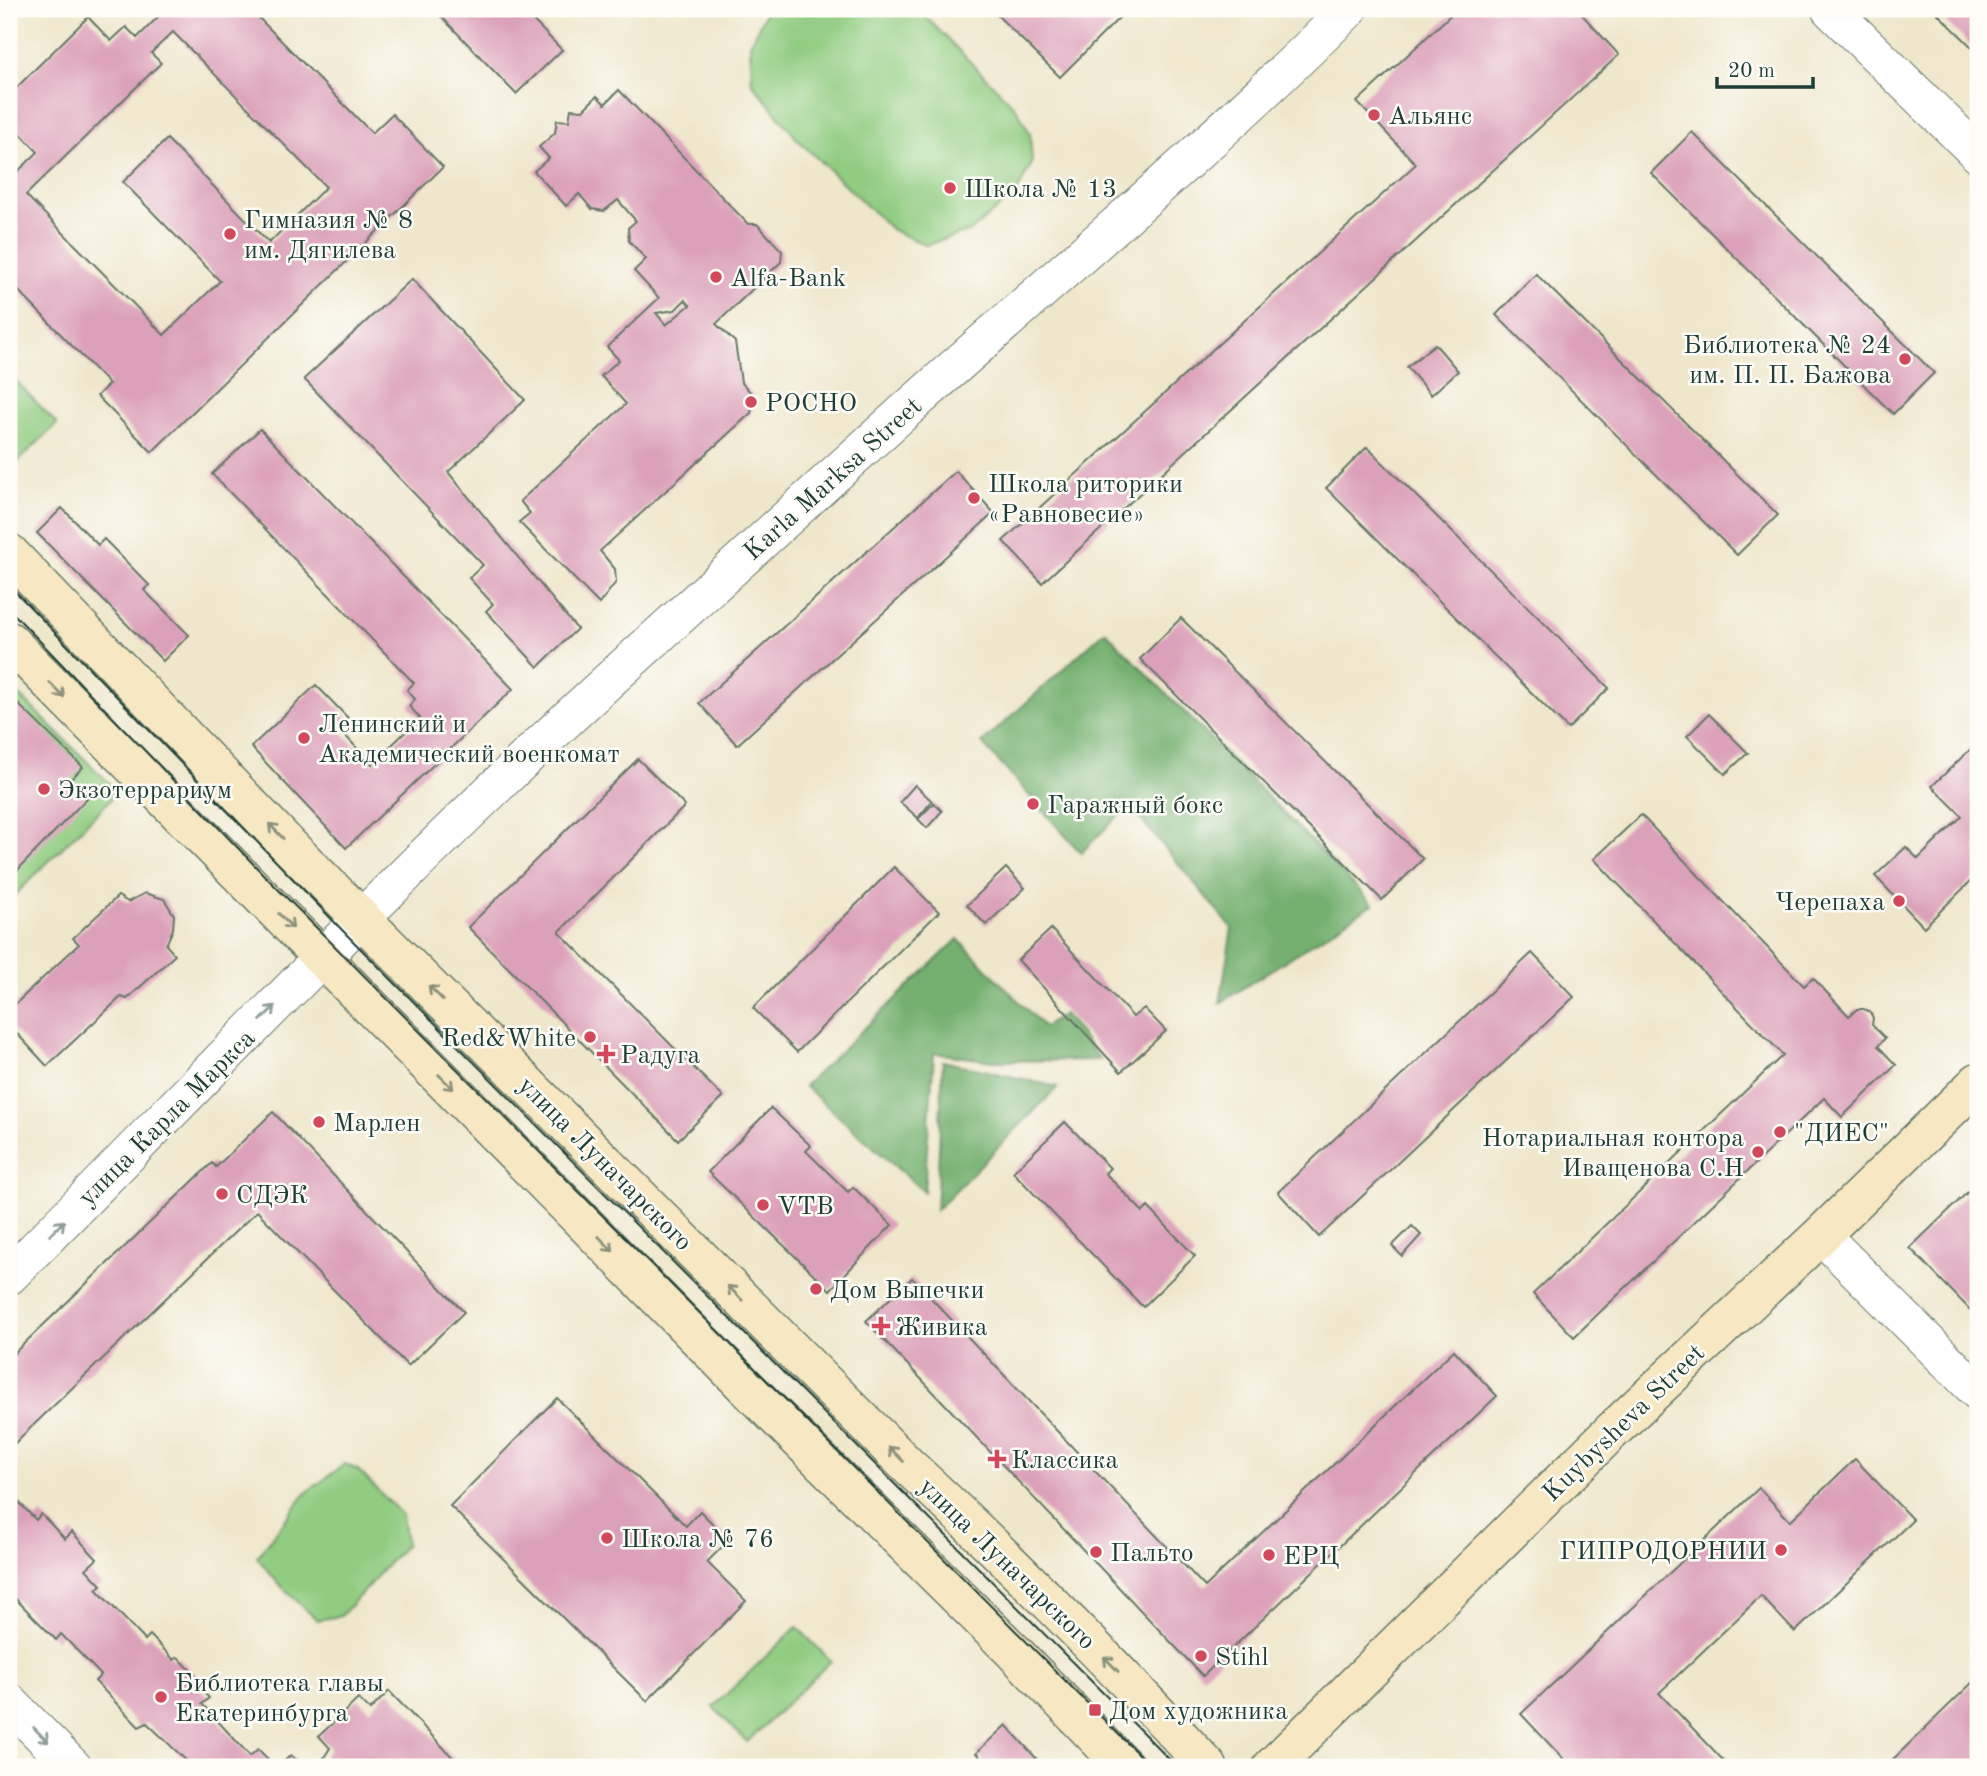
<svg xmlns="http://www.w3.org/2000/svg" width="1987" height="1776" viewBox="0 0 1987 1776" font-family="'Old Standard TT',serif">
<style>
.green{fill:#91cc81;stroke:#58845a;stroke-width:2}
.forest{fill:#74b06f;stroke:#4a7652;stroke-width:2}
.building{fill:#dca1ba;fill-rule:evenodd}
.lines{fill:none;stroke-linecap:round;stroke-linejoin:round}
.minor-casing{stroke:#687869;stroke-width:39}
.secondary-casing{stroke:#687869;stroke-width:41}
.minor{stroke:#fff;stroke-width:37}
.secondary{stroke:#f7e8c3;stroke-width:38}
.tram{stroke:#1f3d34;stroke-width:2}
.oneway{stroke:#8b927c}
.oneway2{stroke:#8f9e9a}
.poi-dot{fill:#d1495b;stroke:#fdfcf7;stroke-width:2.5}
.labels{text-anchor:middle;stroke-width:5;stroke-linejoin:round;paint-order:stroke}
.poi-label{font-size:26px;fill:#1f3d34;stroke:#fdfcf7;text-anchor:start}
.street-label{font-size:26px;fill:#1f3d34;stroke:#fdfcf7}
</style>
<rect width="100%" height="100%" fill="#fdfcf7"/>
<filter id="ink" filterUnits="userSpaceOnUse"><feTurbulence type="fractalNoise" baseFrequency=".0143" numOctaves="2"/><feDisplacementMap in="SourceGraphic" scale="14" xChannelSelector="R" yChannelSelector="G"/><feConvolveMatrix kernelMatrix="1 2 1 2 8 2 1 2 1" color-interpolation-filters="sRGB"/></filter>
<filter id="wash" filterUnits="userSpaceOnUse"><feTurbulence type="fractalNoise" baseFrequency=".00686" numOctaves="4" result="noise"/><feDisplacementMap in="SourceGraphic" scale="28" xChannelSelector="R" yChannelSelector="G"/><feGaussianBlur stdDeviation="1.57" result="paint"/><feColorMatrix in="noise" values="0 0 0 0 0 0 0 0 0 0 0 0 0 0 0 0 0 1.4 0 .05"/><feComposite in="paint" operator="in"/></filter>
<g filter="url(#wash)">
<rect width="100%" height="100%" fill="#efe7cc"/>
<g class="green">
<path d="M 767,9 L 918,9 L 1017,109 L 1030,134 L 1032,163 L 1017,192 L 971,231 L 926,245 L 892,230 L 798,140 L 752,83 L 750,44 Z"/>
<path d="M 9,374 L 57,424 L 9,470 Z"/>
<path d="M 9,685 L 118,792 L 9,901 Z"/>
<path d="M 345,1464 L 358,1470 L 402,1515 L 406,1544 L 341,1616 L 317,1620 L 277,1582 L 257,1557 L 306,1493 Z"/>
<path d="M 797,1627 L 831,1661 L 747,1742 L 713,1707 Z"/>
</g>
<g class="forest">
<path d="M 1105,631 L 1373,904 L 1220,1003 L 1232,928 L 1129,805 L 1081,853 L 982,743 Z"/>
<path d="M 958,939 L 1044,1027 L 1064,1014 L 1101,1060 L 993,1061 L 934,1053 L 924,1192 L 804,1086 Z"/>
<path d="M 943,1061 L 1058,1087 L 936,1210 Z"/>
</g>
<g id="blocks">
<g class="building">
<path d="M 153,9 L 250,9 L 372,133 L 392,114 L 443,167 L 152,452 L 97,396 L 109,384 L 9,281 L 9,180 L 38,152 L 9,122 L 9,95 L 88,17 L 111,41 L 126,27 L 137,38 L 160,15 ZM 173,32 L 326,187 L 269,243 L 167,139 L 123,182 L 220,281 L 164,335 L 26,195 L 161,63 L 151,53 Z"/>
<path d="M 434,9 L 522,9 L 562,50 L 516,94 Z"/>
<path d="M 991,9 L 1128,9 L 1060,77 Z"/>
<path d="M 1457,9 L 1577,9 L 1619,55 L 1042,583 L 1003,541 L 1416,164 L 1357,102 Z"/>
<path d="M 1933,9 L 1978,9 L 1978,53 Z"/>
<path d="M 619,90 L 748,224 L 757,224 L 782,251 L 781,262 L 716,324 L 735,342 L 741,382 L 754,396 L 751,413 L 600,551 L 615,569 L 616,582 L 599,604 L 519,522 L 530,513 L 520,501 L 626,404 L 601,376 L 619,360 L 607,347 L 659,298 L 634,271 L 646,259 L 629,241 L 628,228 L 636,221 L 618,200 L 604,211 L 592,209 L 579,194 L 566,206 L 534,171 L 549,158 L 539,147 L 555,133 L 557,120 L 569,121 L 571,109 L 583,110 L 597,96 L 605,104 ZM 685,300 L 690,305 L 666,325 L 656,313 L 675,310 Z"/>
<path d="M 1692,132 L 1934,373 L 1893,414 L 1651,173 Z"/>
<path d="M 1536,274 L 1778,515 L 1737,555 L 1496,315 Z"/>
<path d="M 412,279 L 525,400 L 448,472 L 577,629 L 538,667 L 486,611 L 493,604 L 469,578 L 483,565 L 304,379 Z"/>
<path d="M 1435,344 L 1458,371 L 1431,395 L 1407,367 Z"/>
<path d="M 260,429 L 513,689 L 346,848 L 251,747 L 316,685 L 348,718 L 338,728 L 372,764 L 420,718 L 409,706 L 415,699 L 407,690 L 414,683 L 212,474 Z"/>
<path d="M 1367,447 L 1609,688 L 1568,729 L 1326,488 Z"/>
<path d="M 956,471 L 994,513 L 737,745 L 699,703 Z"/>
<path d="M 62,508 L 98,545 L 104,539 L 149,585 L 144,590 L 189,635 L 163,661 L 37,533 Z"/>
<path d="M 1181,618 L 1423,859 L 1382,900 L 1140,659 Z"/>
<path d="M 10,696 L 83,767 L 69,781 L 87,798 L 9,879 Z"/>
<path d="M 1709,714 L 1748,753 L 1725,774 L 1687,736 Z"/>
<path d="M 1978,742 L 1978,874 L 1924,927 L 1875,876 L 1906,847 L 1918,859 L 1962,816 L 1932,786 Z"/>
<path d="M 638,759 L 685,806 L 559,932 L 723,1097 L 678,1140 L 468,927 Z"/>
<path d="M 915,785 L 932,801 L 918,818 L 900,802 Z"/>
<path d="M 934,803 L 942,811 L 927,828 L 918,819 Z"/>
<path d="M 1641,815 L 1804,986 L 1813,978 L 1849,1016 L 1857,1009 L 1864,1009 L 1870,1012 L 1873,1018 L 1872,1025 L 1885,1038 L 1878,1046 L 1896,1065 L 1842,1117 L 1824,1098 L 1574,1337 L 1533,1294 L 1783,1055 L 1594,859 Z"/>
<path d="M 894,867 L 939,912 L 797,1052 L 753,1008 Z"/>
<path d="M 1006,868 L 1025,888 L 986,925 L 967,905 Z"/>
<path d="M 145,893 L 164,899 L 174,915 L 173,929 L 166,945 L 175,955 L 127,999 L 121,997 L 47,1066 L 9,1025 L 9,1010 L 79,944 L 73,938 L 118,896 L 128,902 Z"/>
<path d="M 1051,929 L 1133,1017 L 1144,1008 L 1166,1031 L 1121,1072 L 1018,960 Z"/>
<path d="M 1532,953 L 1574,997 L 1319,1237 L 1278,1192 Z"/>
<path d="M 771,1108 L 811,1146 L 806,1151 L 848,1192 L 853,1187 L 892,1225 L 830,1290 L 708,1172 Z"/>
<path d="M 273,1112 L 464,1312 L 408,1366 L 257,1211 L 20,1438 L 15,1443 L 11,1439 L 9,1441 L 9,1358 L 212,1163 L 216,1167 Z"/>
<path d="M 1065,1122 L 1110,1168 L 1105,1173 L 1143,1212 L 1148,1207 L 1195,1256 L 1143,1307 L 1013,1172 Z"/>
<path d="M 1978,1182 L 1978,1318 L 1910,1248 Z"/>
<path d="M 1412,1226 L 1421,1235 L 1402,1256 L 1392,1246 Z"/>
<path d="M 912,1278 L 1205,1587 L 1454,1350 L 1497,1396 L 1203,1676 L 866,1321 Z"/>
<path d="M 557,1398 L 686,1526 L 700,1511 L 729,1540 L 707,1562 L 746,1601 L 647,1701 L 450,1506 Z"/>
<path d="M 1855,1459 L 1913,1520 L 1795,1632 L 1761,1596 L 1659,1693 L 1723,1760 L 1715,1767 L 1571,1767 L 1521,1714 L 1759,1488 L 1790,1521 Z"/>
<path d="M 9,1492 L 36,1520 L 41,1514 L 65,1539 L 72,1532 L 97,1559 L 86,1569 L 101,1585 L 96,1589 L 145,1640 L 150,1635 L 174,1660 L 178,1657 L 196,1676 L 192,1680 L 209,1698 L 202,1704 L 250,1756 L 258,1749 L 276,1767 L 193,1767 L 147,1723 L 139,1727 L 95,1681 L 101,1675 L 61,1634 L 56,1640 L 9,1592 Z"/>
<path d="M 1978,1677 L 1978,1767 L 1885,1767 Z"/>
<path d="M 389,1691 L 462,1767 L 318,1767 L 330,1748 L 319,1736 L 358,1699 L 370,1710 Z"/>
<path d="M 1006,1725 L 1036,1758 L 1026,1767 L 989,1767 L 976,1753 Z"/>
<path d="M 291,1755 L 303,1767 L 278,1767 Z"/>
</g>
</g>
</g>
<g filter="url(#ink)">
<use href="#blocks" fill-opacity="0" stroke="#687869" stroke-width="2"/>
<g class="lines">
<g class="minor-casing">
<g id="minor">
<path d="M 1830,9 L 1978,154"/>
<path d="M 1821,1235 L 1978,1392"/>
<path d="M 9,1276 C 213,1070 413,858 628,663 C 727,574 824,483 923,395 C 1067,267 1213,144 1349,9"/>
<path d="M 9,1702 L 73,1767"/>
</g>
</g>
<g class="secondary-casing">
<g id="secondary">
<path d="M 9,553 L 290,847 L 906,1464 C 1011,1561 1111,1663 1208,1767"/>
<path d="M 9,641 L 762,1403 L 1014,1652 L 1125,1767"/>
<path d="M 1272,1767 L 1613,1430 L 1821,1235 L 1978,1082"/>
</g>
</g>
<use href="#minor" class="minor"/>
<use href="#secondary" class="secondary"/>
<g class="tram">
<path d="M 9,585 L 347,935 L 1177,1767"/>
<path d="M 9,609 L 263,874 L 1151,1767"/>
</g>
</g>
<defs><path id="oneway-shaft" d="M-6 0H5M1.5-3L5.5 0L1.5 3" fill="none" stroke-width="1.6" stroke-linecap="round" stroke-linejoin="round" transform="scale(1.75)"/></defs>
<g class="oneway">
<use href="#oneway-shaft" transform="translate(57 690) rotate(45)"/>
<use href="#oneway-shaft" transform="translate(276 831) rotate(-134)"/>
<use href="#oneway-shaft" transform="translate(286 921) rotate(45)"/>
<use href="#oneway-shaft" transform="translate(436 993) rotate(-135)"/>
<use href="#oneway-shaft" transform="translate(446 1082) rotate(45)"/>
<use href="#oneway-shaft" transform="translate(606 1244) rotate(45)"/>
<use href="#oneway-shaft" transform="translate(735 1293) rotate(-135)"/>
<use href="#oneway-shaft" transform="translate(896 1454) rotate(-135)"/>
<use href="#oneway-shaft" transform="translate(1111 1664) rotate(-134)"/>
</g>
<g class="oneway2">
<use href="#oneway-shaft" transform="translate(268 1013) rotate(-45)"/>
<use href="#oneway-shaft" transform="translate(57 1228) rotate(-45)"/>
<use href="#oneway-shaft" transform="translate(41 1735) rotate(45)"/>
</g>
</g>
<g class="poi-dot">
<circle cx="1374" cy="115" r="7"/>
<circle cx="950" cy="188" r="7"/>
<circle cx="230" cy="234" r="7"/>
<circle cx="716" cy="277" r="7"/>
<circle cx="1905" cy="359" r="7"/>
<circle cx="751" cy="402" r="7"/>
<circle cx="974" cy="498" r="7"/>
<circle cx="304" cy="738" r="7"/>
<circle cx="44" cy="789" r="7"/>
<circle cx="1033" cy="804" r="7"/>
<circle cx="1899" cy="901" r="7"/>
<circle cx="590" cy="1037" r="7"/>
<path d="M602.5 1043.5h7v7h7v7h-7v7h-7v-7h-7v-7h7z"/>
<circle cx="319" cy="1122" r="7"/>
<circle cx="1780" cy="1132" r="7"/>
<circle cx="1758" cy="1152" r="7"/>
<circle cx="222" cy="1194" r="7"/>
<circle cx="763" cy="1205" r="7"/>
<circle cx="816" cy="1289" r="7"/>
<path d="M877.5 1315.5h7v7h7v7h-7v7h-7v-7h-7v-7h7z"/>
<path d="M993.5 1448.5h7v7h7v7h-7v7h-7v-7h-7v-7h7z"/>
<circle cx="607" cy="1538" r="7"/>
<circle cx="1781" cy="1550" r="7"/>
<circle cx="1096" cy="1552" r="7"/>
<circle cx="1269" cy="1555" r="7"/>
<circle cx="1201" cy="1656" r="7"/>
<circle cx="161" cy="1697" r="7"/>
<rect x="1088" y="1703" width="14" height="14" rx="3.5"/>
</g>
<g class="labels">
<g class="poi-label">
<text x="1388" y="124">Альянс</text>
<text x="964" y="197">Школа № 13</text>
<text x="244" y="228">Гимназия № 8<tspan x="244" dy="30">им. Дягилева</tspan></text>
<text x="730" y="286">Alfa-Bank</text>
<text x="1891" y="353" text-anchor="end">Библиотека № 24<tspan x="1891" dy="30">им. П. П. Бажова</tspan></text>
<text x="765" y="411">РОСНО</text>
<text x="988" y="492">Школа риторики<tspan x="988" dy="30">«Равновесие»</tspan></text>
<text x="318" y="732">Ленинский и<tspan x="318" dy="30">Академический военкомат</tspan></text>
<text x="58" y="798">Экзотеррариум</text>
<text x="1047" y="813">Гаражный бокс</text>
<text x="1885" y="910" text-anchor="end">Черепаха</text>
<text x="576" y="1046" text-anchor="end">Red&amp;White</text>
<text x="620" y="1063">Радуга</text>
<text x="333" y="1131">Марлен</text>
<text x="1794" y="1141">"ДИЕС"</text>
<text x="1744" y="1146" text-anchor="end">Нотариальная контора<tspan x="1744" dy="30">Иващенова С.Н</tspan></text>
<text x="236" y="1203">СДЭК</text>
<text x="777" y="1214">VTB</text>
<text x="830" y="1298">Дом Выпечки</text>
<text x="895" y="1335">Живика</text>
<text x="1011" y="1468">Классика</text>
<text x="621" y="1547">Школа № 76</text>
<text x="1767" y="1559" text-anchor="end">ГИПРОДОРНИИ</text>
<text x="1110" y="1561">Пальто</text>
<text x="1283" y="1564">ЕРЦ</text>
<text x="1215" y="1665">Stihl</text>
<text x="175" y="1691">Библиотека главы<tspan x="175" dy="30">Екатеринбурга</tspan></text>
<text x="1109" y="1719">Дом художника</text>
</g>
<g class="street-label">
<text transform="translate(832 478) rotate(-42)" y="9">Karla Marksa Street</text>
<text transform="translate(166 1117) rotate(-45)" y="9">улица Карла Маркса</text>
<text transform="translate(606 1163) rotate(45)" y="9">улица Луначарского</text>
<text transform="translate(1623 1422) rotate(-44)" y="9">Kuybysheva Street</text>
<text transform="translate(1008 1563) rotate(44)" y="9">улица Луначарского</text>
</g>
</g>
<rect width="1987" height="1776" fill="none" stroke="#fdfcf7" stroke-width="35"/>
<path d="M1717 77v10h96v-10" fill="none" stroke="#1f3d34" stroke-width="3.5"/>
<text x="1728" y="77" font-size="21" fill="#1f3d34" stroke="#fdfcf7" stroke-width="5" paint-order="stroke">20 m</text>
</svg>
